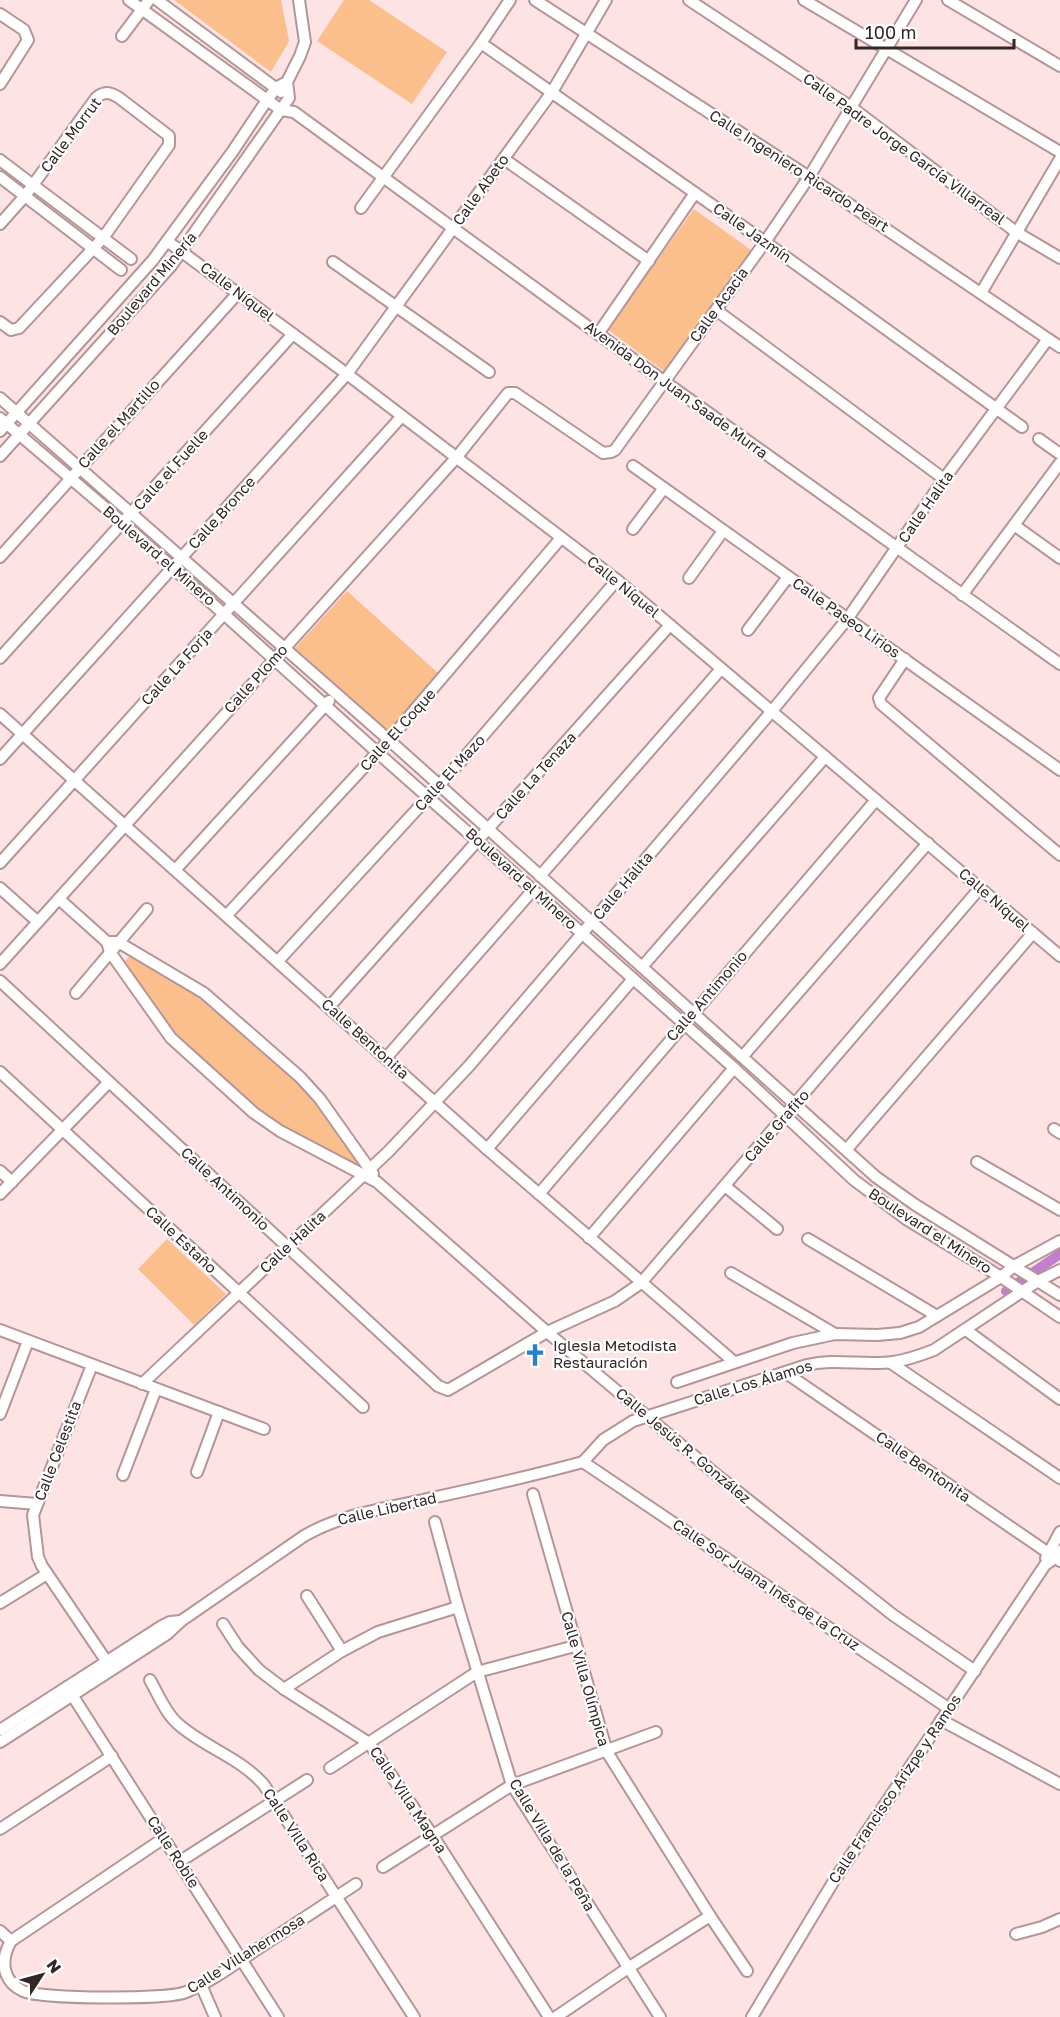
<svg xmlns="http://www.w3.org/2000/svg" width="1060" height="2017" viewBox="0 0 1060 2017" font-family="'Golos Text',sans-serif">
<style>
.green{fill:#fbbe8d}
.lines{fill:none;stroke-linecap:round;stroke-linejoin:round}
.canal{stroke:#c280cb;stroke-width:10}
.minor-casing{stroke:#b49598;stroke-width:14}
.minor{stroke:#fff;stroke-width:10}
.labels{text-anchor:middle;stroke-width:4.5;stroke-linejoin:round;paint-order:stroke}
.street-label{font-size:15px;fill:#322627;stroke:#fff}
.poi-label{font-size:15px;fill:#322627;stroke:#fff;text-anchor:start}
</style>
<rect width="100%" height="100%" fill="#fee3e5"/>
<g class="green">
<path d="M 174,0 L 281,0 L 289,41 L 271,72 Z"/>
<path d="M 344,0 L 369,0 L 447,52 L 412,104 L 317,41 Z"/>
<path d="M 694,209 L 751,250 L 665,372 L 607,329 Z"/>
<path d="M 347,591 L 438,673 L 389,732 L 295,648 Z"/>
<path d="M 132,954 L 194,989 L 310,1088 L 359,1155 L 356,1167 L 271,1120 L 170,1030 L 124,962 Z"/>
<path d="M 167,1239 L 226,1294 L 194,1325 L 138,1269 Z"/>
</g>
<g class="lines">
<path class="canal" d="M 1006,1291 L 1060,1254"/>
<g class="minor-casing">
<g id="minor">
<path d="M 129,0 L 281,110 L 294,112 L 598,334 L 1060,664"/>
<path d="M 157,0 L 281,92"/>
<path d="M 535,0 L 809,177 L 1060,347"/>
<path d="M 689,0 L 851,107 L 1016,232 L 1060,258"/>
<path d="M 804,0 L 1060,152"/>
<path d="M 948,0 L 1060,66"/>
<path d="M 0,14 L 24,30 L 28,40 L 0,84"/>
<path d="M 122,36 L 149,0"/>
<path d="M 481,43 L 765,242 L 1022,427"/>
<path d="M 504,159 L 649,261"/>
<path d="M 0,160 L 131,259"/>
<path d="M 0,177 L 121,270"/>
<path d="M 361,208 L 481,43 L 510,0"/>
<path d="M 0,224 L 25,196 L 96,98 C 104,91 109,92 118,97 L 169,136 L 169,145 L 103,238 L 19,328 L 11,330 L 0,322"/>
<path d="M 167,241 L 347,374 L 617,580 L 1060,956"/>
<path d="M 333,262 L 489,372"/>
<path d="M 981,293 L 1060,159"/>
<path d="M 716,310 L 944,479"/>
<path d="M 598,334 L 695,193"/>
<path d="M 0,398 L 389,740 L 876,1177 L 914,1204 L 1060,1295"/>
<path d="M 0,418 L 123,523 L 378,753 L 734,1068 L 854,1180 L 906,1219 L 1001,1277 L 1060,1317"/>
<path d="M 0,431 L 153,260 L 233,151 L 267,100 L 276,88 L 287,82 L 300,56 L 305,42 L 299,0"/>
<path d="M 1039,439 L 1060,454"/>
<path d="M 0,456 L 171,266 L 289,98 L 287,82"/>
<path d="M 633,466 L 1060,770"/>
<path d="M 1014,525 L 1060,558"/>
<path d="M 633,529 L 664,488"/>
<path d="M 0,557 L 238,293"/>
<path d="M 689,578 L 723,531"/>
<path d="M 962,595 L 1060,463"/>
<path d="M 748,630 L 788,577"/>
<path d="M 0,658 L 293,334"/>
<path d="M 905,659 L 879,698 L 881,704 L 1060,855"/>
<path d="M 0,714 L 487,1149 L 733,1361"/>
<path d="M 0,759 L 347,374 L 552,92 L 606,0"/>
<path d="M 0,863 L 402,416"/>
<path d="M 176,869 L 329,701"/>
<path d="M 540,876 L 721,669"/>
<path d="M 0,888 L 38,922"/>
<path d="M 59,899 L 107,942 L 110,952 L 171,1038 L 254,1113 L 280,1131 L 377,1182 L 547,1332 L 718,1476 L 893,1615 L 975,1671"/>
<path d="M 227,915 L 389,740 L 561,538"/>
<path d="M 107,942 L 118,942 L 204,993 L 300,1077 L 320,1099 L 373,1174"/>
<path d="M 278,961 L 463,759 L 617,580"/>
<path d="M 0,964 L 456,458 L 508,393 L 515,393 L 603,453 L 611,452 L 615,450 L 765,242 L 809,177 L 916,0"/>
<path d="M 642,967 L 825,757"/>
<path d="M 0,981 L 438,1386 L 448,1390 L 547,1332 L 615,1301 L 641,1283 L 980,888"/>
<path d="M 76,993 L 147,909"/>
<path d="M 329,1007 L 670,625"/>
<path d="M 743,1056 L 928,843"/>
<path d="M 386,1058 L 533,890"/>
<path d="M 0,1072 L 363,1407"/>
<path d="M 1054,1129 L 1060,1133"/>
<path d="M 487,1149 L 633,979"/>
<path d="M 847,1149 L 1033,933"/>
<path d="M 977,1162 L 1060,1210"/>
<path d="M 0,1171 L 12,1182"/>
<path d="M 725,1186 L 777,1229"/>
<path d="M 0,1194 L 109,1082"/>
<path d="M 539,1194 L 876,800"/>
<path d="M 589,1238 L 734,1068"/>
<path d="M 808,1239 L 937,1316"/>
<path d="M 731,1273 L 835,1334"/>
<path d="M 0,1330 L 264,1429"/>
<path d="M 966,1330 L 1060,1399"/>
<path d="M 891,1363 L 1060,1478"/>
<path d="M 92,1365 L 33,1515 L 38,1557 L 42,1566 L 107,1662"/>
<path d="M 786,1373 L 1060,1561"/>
<path d="M 677,1382 L 793,1343 L 835,1334 L 877,1335 L 900,1333 L 919,1327 L 1001,1277 L 1014,1266 L 1060,1241"/>
<path d="M 142,1384 L 389,1151 L 469,1066 L 772,711 L 848,618 L 944,479 L 1048,339"/>
<path d="M 0,1414 L 28,1341"/>
<path d="M 583,1462 L 603,1440 L 633,1421 L 807,1365 C 836,1358 864,1366 893,1362 C 907,1360 921,1355 934,1350 L 1038,1281 L 1060,1270"/>
<path d="M 583,1462 L 948,1708"/>
<path d="M 197,1472 L 219,1412"/>
<path d="M 123,1475 L 156,1389"/>
<path d="M 533,1494 L 607,1752 L 710,1916 L 747,1971"/>
<path d="M 0,1501 L 37,1504"/>
<path d="M 435,1522 L 458,1607 L 512,1785 L 660,2017"/>
<path d="M 1046,1558 L 1060,1532"/>
<path d="M 307,1596 L 342,1651"/>
<path d="M 0,1603 L 47,1574"/>
<path d="M 223,1624 L 238,1647 L 259,1670 L 284,1689 L 369,1743 L 433,1836 L 549,2017"/>
<path d="M 150,1680 C 158,1694 165,1712 177,1723 C 203,1747 240,1757 264,1785 L 414,2017"/>
<path d="M 67,1687 L 278,2017"/>
<path d="M 284,1689 L 342,1651 L 378,1632 L 458,1607"/>
<path d="M 941,1720 L 1060,1784"/>
<path d="M 0,1730 L 162,1626 L 170,1622 L 181,1621"/>
<path d="M 0,1742 L 167,1634 L 181,1621 L 304,1536 C 342,1514 384,1509 427,1499 C 479,1488 531,1476 583,1462"/>
<path d="M 330,1768 L 477,1672 L 575,1646"/>
<path d="M 0,1829 L 112,1756"/>
<path d="M 164,1838 L 11,1941 C 0,1960 2,1981 23,1991 C 41,1999 168,2000 186,1992 C 210,1982 232,1966 253,1952 C 287,1929 321,1907 356,1884"/>
<path d="M 179,1862 L 307,1780"/>
<path d="M 383,1867 L 512,1785 L 656,1732"/>
<path d="M 0,1931 L 11,1941"/>
<path d="M 1016,1934 L 1042,1927 L 1060,1919"/>
<path d="M 201,1985 L 215,2017"/>
<path d="M 556,2017 L 628,1968 L 710,1916"/>
<path d="M 752,2017 L 835,1879 L 1045,1565 L 1055,1558 L 1060,1551"/>
</g>
</g>
<use href="#minor" class="minor"/>
</g>
<defs>
<g id="church-bare" transform="scale(1.8)"><path d="M-1.2-6h2.4v3.5h3.3v2.4h-3.3V6h-2.4V-.1h-3.3v-2.4h3.3Z" fill="#287fcd" stroke="#fff" stroke-width="2.5" paint-order="stroke"/></g>
</defs>
<g fill-rule="evenodd">
<use href="#church-bare" x="535" y="1355"/>
</g>
<g class="labels">
<g class="street-label">
<text transform="translate(71 135) rotate(-53)" y="5">Calle Morrut</text>
<text transform="translate(904 149) rotate(36)" y="5">Calle Padre Jorge García Villarreal</text>
<text transform="translate(799 171) rotate(33)" y="5">Calle Ingeniero Ricardo Peart</text>
<text transform="translate(481 190) rotate(-54)" y="5">Calle Abeto</text>
<text transform="translate(752 233) rotate(35)" y="5">Calle Jazmín</text>
<text transform="translate(152 284) rotate(-50)" y="5">Boulevard Minería</text>
<text transform="translate(237 292) rotate(37)" y="5">Calle Níquel</text>
<text transform="translate(719 305) rotate(-54)" y="5">Calle Acacia</text>
<text transform="translate(676 390) rotate(36)" y="5">Avenida Don Juan Saade Murra</text>
<text transform="translate(119 424) rotate(-48)" y="5">Calle el Martillo</text>
<text transform="translate(171 470) rotate(-48)" y="5">Calle el Fuelle</text>
<text transform="translate(926 507) rotate(-55)" y="5">Calle Halita</text>
<text transform="translate(222 513) rotate(-48)" y="5">Calle Bronce</text>
<text transform="translate(159 556) rotate(41)" y="5">Boulevard el Minero</text>
<text transform="translate(623 587) rotate(39)" y="5">Calle Níquel</text>
<text transform="translate(846 618) rotate(35)" y="5">Calle Paseo Lirios</text>
<text transform="translate(177 667) rotate(-48)" y="5">Calle La Forja</text>
<text transform="translate(256 679) rotate(-48)" y="5">Calle Plomo</text>
<text transform="translate(398 730) rotate(-48)" y="5">Calle El Coque</text>
<text transform="translate(450 773) rotate(-48)" y="5">Calle El Mazo</text>
<text transform="translate(536 776) rotate(-48)" y="5">Calle La Tenaza</text>
<text transform="translate(521 879) rotate(42)" y="5">Boulevard el Minero</text>
<text transform="translate(623 886) rotate(-50)" y="5">Calle Halita</text>
<text transform="translate(994 900) rotate(41)" y="5">Calle Níquel</text>
<text transform="translate(707 996) rotate(-49)" y="5">Calle Antimonio</text>
<text transform="translate(365 1039) rotate(42)" y="5">Calle Bentonita</text>
<text transform="translate(777 1126) rotate(-49)" y="5">Calle Grafito</text>
<text transform="translate(225 1189) rotate(43)" y="5">Calle Antimonio</text>
<text transform="translate(930 1231) rotate(33)" y="5">Boulevard el Minero</text>
<text transform="translate(181 1240) rotate(43)" y="5">Calle Estaño</text>
<text transform="translate(293 1242) rotate(-43)" y="5">Calle Halita</text>
<text transform="translate(753 1383) rotate(-17)" y="5">Calle Los Álamos</text>
<text transform="translate(683 1446) rotate(40)" y="5">Calle Jesús R. González</text>
<text transform="translate(58 1451) rotate(-69)" y="5">Calle Celestita</text>
<text transform="translate(923 1467) rotate(35)" y="5">Calle Bentonita</text>
<text transform="translate(387 1509) rotate(-13)" y="5">Calle Libertad</text>
<text transform="translate(766 1585) rotate(34)" y="5">Calle Sor Juana Inés de la Cruz</text>
<text transform="translate(585 1679) rotate(74)" y="5">Calle Villa Olímpica</text>
<text transform="translate(895 1789) rotate(-56)" y="5">Calle Francisco Arizpe y Ramos</text>
<text transform="translate(408 1800) rotate(56)" y="5">Calle Villa Magna</text>
<text transform="translate(296 1835) rotate(57)" y="5">Calle Villa Rica</text>
<text transform="translate(552 1845) rotate(59)" y="5">Calle Villa de la Peña</text>
<text transform="translate(173 1852) rotate(57)" y="5">Calle Roble</text>
<text transform="translate(246 1954) rotate(-32)" y="5">Calle Villahermosa</text>
</g>
<g class="poi-label">
<text x="553" y="1351">Iglesia Metodista<tspan x="553" dy="17">Restauración</tspan></text>
</g>
</g>
<g transform="translate(42 1975) rotate(54)" stroke="#ffffff" stroke-width="4.5" paint-order="stroke">
<path d="M0-4.5L10 22L0 15L-10 22Z" fill="#322627"/>
<text y="-9" font-size="16" font-weight="bold" text-anchor="middle" fill="#322627">N</text>
</g>
<path d="M856 39v9h158v-9" fill="none" stroke="#322627" stroke-width="3"/>
<text x="865" y="39" font-size="18" fill="#322627" stroke="#ffffff" stroke-width="4.5" paint-order="stroke">100 m</text>
</svg>
